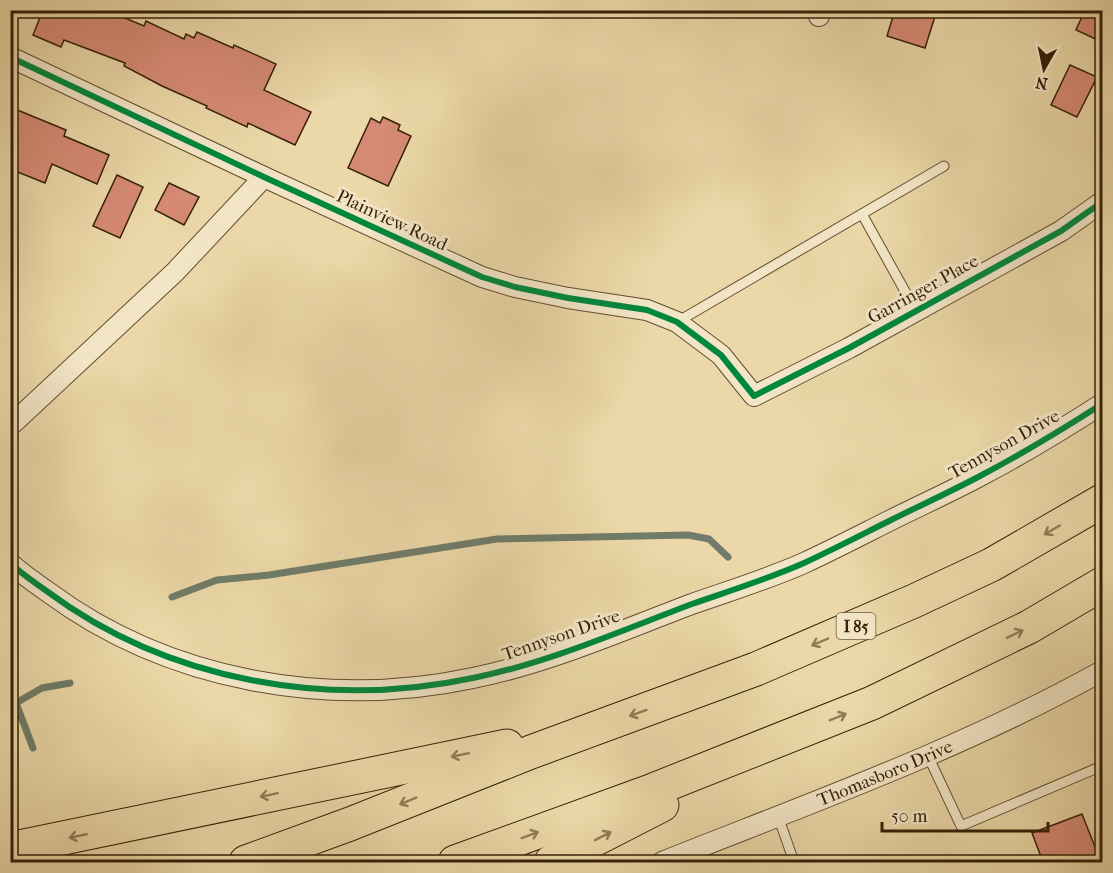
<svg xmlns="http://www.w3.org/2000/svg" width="1113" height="873" viewBox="0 0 1113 873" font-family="'IM FELL French Canon',serif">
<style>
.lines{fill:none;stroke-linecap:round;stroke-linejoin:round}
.stream{stroke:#707c69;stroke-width:7}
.building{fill:#d68a75;stroke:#342107;stroke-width:1.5}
.service-casing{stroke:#624e2f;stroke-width:11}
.minor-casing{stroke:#624e2f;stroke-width:22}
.motorway-casing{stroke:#342107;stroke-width:35}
.service{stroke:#f2e5c6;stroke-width:9}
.minor{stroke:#f2e5c6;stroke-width:20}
.motorway{stroke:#ebd7a7;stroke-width:33}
.cycleway-casing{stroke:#f2e5c6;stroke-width:10}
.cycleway{stroke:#00873e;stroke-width:6}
.oneway{stroke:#907c57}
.labels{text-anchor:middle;stroke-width:6;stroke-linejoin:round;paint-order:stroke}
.shield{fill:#f2e5c6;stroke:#6d5c40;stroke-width:1.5}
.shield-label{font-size:16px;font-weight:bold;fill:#342107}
.street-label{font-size:18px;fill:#342107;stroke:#f2e5c6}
</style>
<rect width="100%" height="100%" fill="#ebd7a7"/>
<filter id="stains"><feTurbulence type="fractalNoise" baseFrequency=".00333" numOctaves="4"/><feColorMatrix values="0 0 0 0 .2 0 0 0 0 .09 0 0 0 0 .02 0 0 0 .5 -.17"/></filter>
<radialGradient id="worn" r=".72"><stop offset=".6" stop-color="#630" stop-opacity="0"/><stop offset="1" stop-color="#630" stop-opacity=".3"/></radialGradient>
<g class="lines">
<g class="stream">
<path d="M 172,597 L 217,580 L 269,575 L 497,539 L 688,535 L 709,539 L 728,557"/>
<path d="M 16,703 L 33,748"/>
<path d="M 10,704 L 16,703 L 42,688 L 70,683"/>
</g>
</g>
<g class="building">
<path d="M 43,10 L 106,10 L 144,26 L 146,21 L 184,39 L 186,34 L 194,38 L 197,32 L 233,48 L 234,45 L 276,64 L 264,90 L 311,112 L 295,145 L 248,123 L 247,127 L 206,108 L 207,106 L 162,86 L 124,66 L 125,63 L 64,40 L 61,47 L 33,35 Z"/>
<path d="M 895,10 L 937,10 L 925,48 L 887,36 Z"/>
<path d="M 1085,10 L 1102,10 L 1102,42 L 1076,30 Z"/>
<path d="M 1070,65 L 1097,77 L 1077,117 L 1051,105 Z"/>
<path d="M 10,107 L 66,130 L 64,136 L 109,155 L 97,184 L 52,164 L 45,183 L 10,169 Z"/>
<path d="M 383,117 L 400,125 L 398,130 L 411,136 L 388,186 L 348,168 L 371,118 L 380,123 Z"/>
<path d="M 117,175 L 143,187 L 120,238 L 93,226 Z"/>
<path d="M 169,183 L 199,197 L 184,225 L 155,210 Z"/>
<path d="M 1082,814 L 1101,862 L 1043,862 L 1032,833 Z"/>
</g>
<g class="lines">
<g class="service-casing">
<g id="service">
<path d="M 862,214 L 916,311"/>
<path d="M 677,322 L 944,166"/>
<path d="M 928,756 L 961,826 L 1102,766"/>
<path d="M 778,816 L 794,862"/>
</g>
</g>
<g class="minor-casing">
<g id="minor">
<path d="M 819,16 L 821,10"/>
<path d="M 10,57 L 264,177 L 482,277 L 515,287 L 568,298 L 647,310 L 677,322 L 721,355 L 754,396 L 849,348 L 1061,231 L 1102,202"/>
<path d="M 10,426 L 175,272 L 264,177"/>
<path d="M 10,563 C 22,574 35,583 48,592 C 168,681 327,709 473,678 C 548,663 620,631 692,604 C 729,591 768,579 804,563 C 832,550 861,535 889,521 C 919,506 950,492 980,476 C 1022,454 1063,429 1102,404"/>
<path id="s1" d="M 662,862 C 810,803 962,749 1102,671"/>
</g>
</g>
<g class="motorway-casing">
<g id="motorway">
<path d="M 10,849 L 507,746"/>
<path d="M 246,862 L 350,824 L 531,752 L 756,669 L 914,601 L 991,565 L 1102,501"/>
<path d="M 455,862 L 648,792 L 872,703 L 1029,627 L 1102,584"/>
<path d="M 551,862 L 662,805"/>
</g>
</g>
<use href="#service" class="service"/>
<use href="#minor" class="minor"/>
<use href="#motorway" class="motorway"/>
<g class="cycleway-casing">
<g id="cycleway">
<path d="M 10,57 L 264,177 L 482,277 L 515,287 L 568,298 L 647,310 L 677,322 L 721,355 L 754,396 L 849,348 L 1061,231 L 1102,202"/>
<path d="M 10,563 C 22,574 35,583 48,592 C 168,681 327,709 473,678 C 548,663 620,631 692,604 C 729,591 768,579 804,563 C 832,550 861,535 889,521 C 919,506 950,492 980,476 C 1022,454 1063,429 1102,404"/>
</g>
</g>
<use href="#cycleway" class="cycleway"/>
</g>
<defs><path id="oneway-shaft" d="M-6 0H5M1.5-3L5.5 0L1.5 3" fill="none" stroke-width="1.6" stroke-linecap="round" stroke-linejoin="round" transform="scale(1.5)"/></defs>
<g class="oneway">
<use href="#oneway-shaft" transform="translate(1052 530) rotate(150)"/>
<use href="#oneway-shaft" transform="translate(1015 634) rotate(-26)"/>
<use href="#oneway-shaft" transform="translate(820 642) rotate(157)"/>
<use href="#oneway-shaft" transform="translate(638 713) rotate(160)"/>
<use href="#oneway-shaft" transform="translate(838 717) rotate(-22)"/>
<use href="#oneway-shaft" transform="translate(460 755) rotate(168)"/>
<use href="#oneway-shaft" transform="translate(269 795) rotate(168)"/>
<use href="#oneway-shaft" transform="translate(408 801) rotate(158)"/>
<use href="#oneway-shaft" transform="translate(530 835) rotate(-20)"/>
<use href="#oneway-shaft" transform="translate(78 836) rotate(168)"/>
<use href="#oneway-shaft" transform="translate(603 836) rotate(-27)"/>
</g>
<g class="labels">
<rect class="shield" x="836.5" y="613" width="39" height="26" rx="4.5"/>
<g class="shield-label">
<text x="856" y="632">I 85</text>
</g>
<g class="street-label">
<text transform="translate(392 220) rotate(25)" y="6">Plainview Road</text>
<text transform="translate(923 289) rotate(-29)" y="6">Garringer Place</text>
<text transform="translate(1004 444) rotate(-29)" y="6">Tennyson Drive</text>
<text transform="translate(561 635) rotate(-19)" y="6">Tennyson Drive</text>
<text dy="6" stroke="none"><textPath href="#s1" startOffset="240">Thomasboro Drive</textPath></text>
</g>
</g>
<rect width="1113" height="873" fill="none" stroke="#ebd7a7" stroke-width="36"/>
<rect x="12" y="12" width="1089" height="849" fill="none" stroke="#342107" stroke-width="3"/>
<rect x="18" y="18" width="1077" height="837" fill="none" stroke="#342107" stroke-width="1.5"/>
<g transform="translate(1044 69) rotate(189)" stroke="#f2e5c6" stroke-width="4.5" paint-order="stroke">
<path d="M0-4.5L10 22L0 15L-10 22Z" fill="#342107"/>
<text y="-9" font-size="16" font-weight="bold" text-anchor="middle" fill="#342107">N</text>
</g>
<path d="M882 822v9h166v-9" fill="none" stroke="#342107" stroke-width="3"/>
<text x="891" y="822" font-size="18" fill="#342107" stroke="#f2e5c6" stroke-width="4.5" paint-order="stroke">50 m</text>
<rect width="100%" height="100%" filter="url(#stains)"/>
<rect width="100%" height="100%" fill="url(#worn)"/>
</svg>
